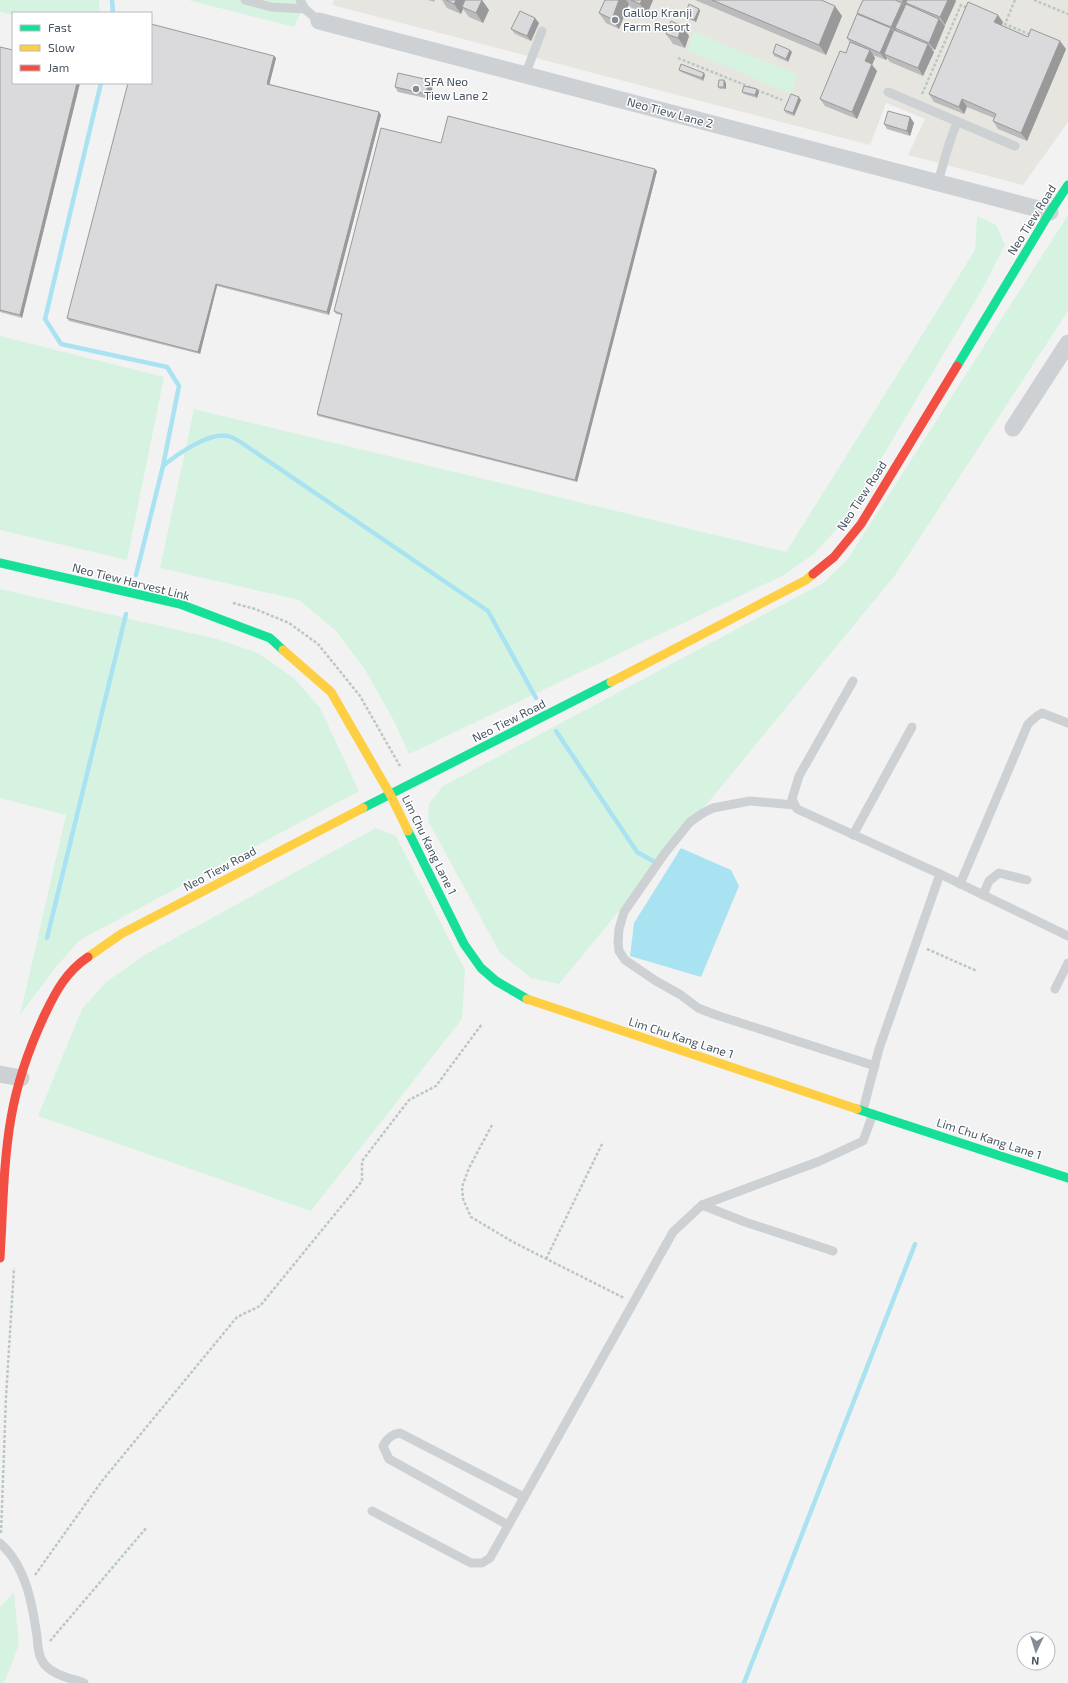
<svg xmlns="http://www.w3.org/2000/svg" width="1068" height="1683" viewBox="0 0 1068 1683" font-family="'Exo 2',sans-serif">
<style>
.commercial{fill:#e6e5e0}
.green{fill:#d6f3e1}
.water{fill:#a9e3f2}
.lines{fill:none;stroke-linecap:round;stroke-linejoin:round}
.stream{stroke:#a9e3f2;stroke-width:4.5}
.path{stroke:#bac8c3;stroke-width:2.5;stroke-dasharray:3 2;stroke-linecap:butt}
.lane{stroke:#ced1d3;stroke-width:9}
.street{stroke:#ced1d3;stroke-width:17}
.fast{stroke:#16e098;stroke-width:9}
.slow{stroke:#ffcf43;stroke-width:9}
.jam{stroke:#f24e42;stroke-width:9}
.wall{fill:#bbbbbd}
.shaded-wall{fill:#99999a}
.building{fill:#dadadc;stroke:#99999a}
.poi-dot{fill:#848b93;stroke:#fff;stroke-width:1.5}
.labels{text-anchor:middle;stroke-width:3;stroke-linejoin:round;paint-order:stroke}
.poi-label{font-size:12px;fill:#485460;stroke:#fff;text-anchor:start}
.street-label{font-size:12px;fill:#485460;stroke:#fff}
</style>
<rect width="100%" height="100%" fill="#f3f2f2"/>
<path class="commercial" d="M 334,0 L 1068,0 L 1068,122 L 1023,185 L 908,155 L 925,119 L 886,103 L 870,145 L 332,5 Z"/>
<g class="green">
<path d="M 0,0 L 99,0 L 100,13 L 13,13 L 13,15 L 0,12 Z"/>
<path d="M 188,0 L 307,0 L 294,27 Z"/>
<path d="M 694,32 L 798,75 L 791,94 L 687,50 Z"/>
<path d="M 1068,215 L 1068,311 L 896,574 L 559,984 L 531,978 L 500,953 L 428,821 L 429,804 L 443,786 L 823,583 L 847,560 Z"/>
<path d="M 977,216 L 996,225 L 1005,245 L 980,293 L 844,521 L 814,554 L 784,575 L 409,754 L 394,721 L 364,668 L 335,630 L 299,600 L 160,568 L 194,409 L 786,552 L 975,250 Z"/>
<path d="M 0,336 L 164,377 L 127,560 L 0,530 Z"/>
<path d="M 0,589 L 217,639 L 258,653 L 295,679 L 320,708 L 359,791 L 80,940 L 55,968 L 20,1015 L 66,815 L 0,798 Z"/>
<path d="M 376,828 L 396,836 L 465,970 L 462,1019 L 311,1211 L 38,1116 L 82,1009 L 106,982 L 146,954 Z"/>
<path d="M 14,1592 L 19,1645 L 4,1683 L 0,1683 L 0,1607 Z"/>
</g>
<path class="water" d="M 681,848 L 731,870 L 739,886 L 701,977 L 630,956 L 634,923 Z"/>
<g class="lines">
<g class="stream">
<path d="M 112,0 L 113,13"/>
<path d="M 101,83 L 45,319 L 61,344 L 167,367 L 179,386 L 163,466 L 136,575"/>
<path d="M 163,466 C 176,455 209,432 227,436 C 231,436 235,439 239,441 L 488,611 L 536,698"/>
<path d="M 556,731 L 637,852 L 655,862"/>
<path d="M 47,938 L 126,614"/>
<path d="M 744,1683 L 915,1244"/>
</g>
<g class="path">
<path d="M 1015,0 L 1005,24 L 1031,35"/>
<path d="M 1034,0 L 1068,14"/>
<path d="M 678,58 L 782,100"/>
<path d="M 922,94 L 961,5 L 968,8"/>
<path d="M 233,603 L 255,609 L 289,623 L 318,644 L 360,696 L 401,768"/>
<path d="M 927,949 L 977,971"/>
<path d="M 492,1125 L 469,1168 L 462,1187 L 463,1199 L 471,1217 L 513,1242 L 624,1298"/>
<path d="M 546,1259 L 603,1142"/>
<path d="M 1,1533 L 6,1397 L 14,1268"/>
<path d="M 35,1575 L 102,1481 L 237,1317 L 260,1306 L 362,1181 L 362,1161 L 409,1100 L 436,1086 L 482,1024"/>
<path d="M 50,1641 L 147,1527"/>
</g>
<g class="lane">
<path d="M 245,0 L 271,7 L 305,9"/>
<path d="M 300,0 L 305,9 L 319,21"/>
<path d="M 525,75 L 542,31"/>
<path d="M 888,92 L 1015,146"/>
<path d="M 938,182 L 949,144 L 957,122"/>
<path d="M 853,681 L 799,776 L 792,799 L 797,809 L 940,874 L 1068,936"/>
<path d="M 794,805 L 750,801 L 713,808 L 703,813 L 690,822 L 665,853 L 624,912 L 619,929 L 618,942 L 619,951 L 625,960 L 656,981 L 681,995 L 698,1008 L 716,1015 L 875,1066"/>
<path d="M 853,835 L 912,727"/>
<path d="M 960,884 L 1028,724 L 1037,716 L 1042,713 L 1068,723"/>
<path d="M 983,895 L 989,881 L 999,873 L 1027,880"/>
<path d="M 1055,989 L 1068,963"/>
<path d="M 863,1110 L 879,1049 L 940,874"/>
<path d="M 702,1205 L 745,1222 L 833,1251"/>
<path d="M 372,1511 L 471,1563 L 482,1563 L 490,1558 L 673,1232 L 702,1205 L 820,1161 L 863,1141 L 873,1114"/>
<path d="M 508,1525 L 389,1459 L 383,1446 C 387,1438 392,1434 400,1433 L 524,1497"/>
<path d="M 0,1543 C 26,1566 32,1603 37,1636 C 38,1646 38,1657 45,1665 C 55,1676 71,1678 84,1683"/>
</g>
<g class="street">
<path d="M 319,21 L 1050,212"/>
<path d="M 1013,428 L 1068,343"/>
<path d="M 0,1074 L 21,1078"/>
</g>
<g class="fast">
<path d="M 957,366 L 1050,212 L 1068,185"/>
<path d="M 0,563 L 180,604 L 270,638 L 283,650"/>
<path d="M 363,808 L 611,682"/>
<path d="M 408,831 L 464,944 L 481,968 L 496,981 L 527,999"/>
<path d="M 857,1109 L 1068,1178"/>
</g>
<g class="slow">
<path d="M 283,650 L 331,692 L 390,794 L 408,831"/>
<path d="M 611,682 L 806,580 L 813,574"/>
<path d="M 88,957 L 121,934 L 363,808"/>
<path d="M 527,999 L 857,1109"/>
</g>
<g class="jam">
<path d="M 813,574 L 834,557 L 861,524 L 957,366"/>
<path d="M 0,1258 C 3,1211 3,1164 11,1118 C 17,1083 30,1046 45,1014 C 56,991 66,972 88,957"/>
</g>
</g>
<g class="wall">
<path d="M 428,0 L 435,0 L 434,2 Z"/>
<path d="M 442,0 L 481,0 L 489,10 L 483,23 L 469,17 L 463,9 L 461,14 L 447,8 Z"/>
<path d="M 605,0 L 653,0 L 647,14 L 630,7 L 629,4 L 619,29 L 606,23 L 599,13 Z"/>
<path d="M 695,0 L 821,0 L 842,16 L 826,55 Z"/>
<path d="M 863,0 L 955,0 L 956,1 L 945,25 L 943,24 L 945,26 L 935,50 L 932,49 L 934,52 L 923,76 L 890,62 L 887,58 L 886,60 L 873,55 L 875,58 L 872,65 L 877,71 L 857,119 L 825,106 L 820,99 L 846,53 L 850,43 L 847,38 L 859,15 L 857,13 Z"/>
<path d="M 699,9 L 700,11 L 696,22 L 686,18 L 684,16 Z"/>
<path d="M 1003,22 L 1001,25 L 1028,37 L 1066,49 L 1027,141 L 998,129 L 993,121 L 994,118 L 967,107 L 964,114 L 934,102 L 929,94 Z"/>
<path d="M 539,23 L 531,41 L 515,34 L 511,29 Z"/>
<path d="M 682,26 L 689,36 L 685,48 L 673,44 L 666,34 Z"/>
<path d="M 0,47 L 13,83 L 80,83 L 22,318 L 0,312 Z"/>
<path d="M 792,52 L 788,62 L 774,56 L 773,53 Z"/>
<path d="M 274,56 L 276,58 L 269,84 L 379,112 L 381,115 L 329,315 L 217,286 L 200,354 L 69,321 L 67,318 Z"/>
<path d="M 679,70 L 705,75 L 703,81 L 681,72 Z"/>
<path d="M 429,80 L 433,85 L 430,99 L 398,92 L 395,87 Z"/>
<path d="M 726,83 L 726,89 L 720,89 L 718,87 Z"/>
<path d="M 757,89 L 759,92 L 757,98 L 744,94 L 742,92 Z"/>
<path d="M 801,100 L 794,116 L 786,113 L 784,110 Z"/>
<path d="M 910,117 L 914,123 L 910,136 L 887,129 L 884,124 Z"/>
<path d="M 441,143 L 657,171 L 577,482 L 318,416 L 317,414 L 342,315 L 336,314 L 334,311 Z"/>
</g>
<g class="shaded-wall">
<path d="M 456,0 L 466,0 L 462,7 L 463,9 L 461,14 L 454,4 Z"/>
<path d="M 482,0 L 489,10 L 483,23 L 476,13 Z"/>
<path d="M 619,0 L 626,0 L 629,4 L 619,29 L 612,19 Z"/>
<path d="M 642,0 L 653,0 L 647,14 L 640,4 Z"/>
<path d="M 903,0 L 911,0 L 906,3 L 909,7 L 907,9 L 902,2 Z"/>
<path d="M 948,0 L 955,0 L 956,1 L 945,25 L 940,17 Z"/>
<path d="M 902,3 L 907,10 L 895,28 L 898,32 L 897,35 L 891,27 Z"/>
<path d="M 835,6 L 842,16 L 826,55 L 819,45 Z"/>
<path d="M 699,9 L 700,11 L 696,22 L 694,20 Z"/>
<path d="M 998,15 L 1003,22 L 1000,30 L 994,22 Z"/>
<path d="M 535,18 L 539,23 L 531,41 L 527,36 Z"/>
<path d="M 939,19 L 945,26 L 935,50 L 929,43 Z"/>
<path d="M 682,26 L 689,36 L 685,48 L 678,38 Z"/>
<path d="M 891,28 L 896,36 L 884,54 L 887,58 L 886,60 L 880,53 Z"/>
<path d="M 1060,41 L 1066,49 L 1027,141 L 1021,133 Z"/>
<path d="M 928,44 L 934,52 L 923,76 L 918,68 Z"/>
<path d="M 790,50 L 792,52 L 788,62 L 786,59 Z"/>
<path d="M 870,50 L 875,58 L 872,65 L 877,71 L 857,119 L 852,112 L 865,61 Z"/>
<path d="M 274,56 L 276,58 L 269,86 L 267,84 Z"/>
<path d="M 704,73 L 705,75 L 703,81 L 702,78 Z"/>
<path d="M 429,80 L 433,85 L 430,99 L 426,94 Z"/>
<path d="M 724,80 L 726,83 L 726,89 L 724,87 Z"/>
<path d="M 77,83 L 80,83 L 22,318 L 20,315 Z"/>
<path d="M 757,89 L 759,92 L 757,98 L 755,95 Z"/>
<path d="M 799,97 L 801,100 L 794,116 L 793,113 Z"/>
<path d="M 962,99 L 967,107 L 964,114 L 959,107 Z"/>
<path d="M 379,112 L 381,115 L 329,315 L 327,312 Z"/>
<path d="M 910,117 L 914,123 L 910,136 L 907,131 Z"/>
<path d="M 655,169 L 657,171 L 577,482 L 575,480 Z"/>
<path d="M 216,284 L 217,286 L 200,354 L 198,352 Z"/>
</g>
<g class="building">
<path d="M 446,0 L 456,0 L 454,4 Z"/>
<path d="M 465,0 L 482,0 L 476,13 L 462,7 Z"/>
<path d="M 605,0 L 619,0 L 612,19 L 599,13 Z"/>
<path d="M 631,0 L 642,0 L 640,4 Z"/>
<path d="M 712,0 L 821,0 L 835,6 L 819,45 Z"/>
<path d="M 863,0 L 895,0 L 902,3 L 891,27 L 857,13 Z"/>
<path d="M 907,0 L 948,0 L 940,17 L 906,3 Z"/>
<path d="M 968,2 L 998,15 L 994,22 L 1028,37 L 1031,29 L 1060,41 L 1021,133 L 993,121 L 996,114 L 962,99 L 959,107 L 929,94 Z"/>
<path d="M 689,4 L 699,9 L 694,20 L 684,16 Z"/>
<path d="M 906,4 L 939,19 L 929,43 L 895,28 Z"/>
<path d="M 520,11 L 535,18 L 527,36 L 511,29 Z"/>
<path d="M 857,14 L 891,28 L 880,53 L 847,38 Z"/>
<path d="M 671,21 L 682,26 L 678,38 L 666,34 Z"/>
<path d="M 151,24 L 274,56 L 267,84 L 379,112 L 327,312 L 216,284 L 198,352 L 67,318 L 128,83 L 151,83 Z"/>
<path d="M 894,30 L 928,44 L 918,68 L 884,54 Z"/>
<path d="M 850,42 L 870,50 L 865,61 L 872,64 L 852,112 L 820,99 L 840,51 L 846,53 Z"/>
<path d="M 776,44 L 790,50 L 786,59 L 773,53 Z"/>
<path d="M 0,47 L 13,50 L 13,83 L 77,83 L 20,315 L 0,310 Z"/>
<path d="M 681,64 L 704,73 L 702,78 L 679,70 Z"/>
<path d="M 398,73 L 429,80 L 426,94 L 395,87 Z"/>
<path d="M 719,80 L 724,80 L 724,87 L 718,87 Z"/>
<path d="M 744,86 L 757,89 L 755,95 L 742,92 Z"/>
<path d="M 791,94 L 799,97 L 793,113 L 784,110 Z"/>
<path d="M 888,111 L 910,117 L 907,131 L 884,124 Z"/>
<path d="M 448,116 L 655,169 L 575,480 L 317,414 L 342,314 L 334,311 L 381,128 L 441,143 Z"/>
</g>
<g class="poi-dot">
<circle cx="615" cy="20" r="4"/>
<circle cx="416" cy="89" r="4"/>
</g>
<g class="labels">
<g class="poi-label">
<text x="623" y="17">Gallop Kranji<tspan x="623" dy="14">Farm Resort</tspan></text>
<text x="424" y="86">SFA Neo<tspan x="424" dy="14">Tiew Lane 2</tspan></text>
</g>
<g class="street-label">
<text transform="translate(670 113) rotate(15)" y="4">Neo Tiew Lane 2</text>
<text transform="translate(1032 220) rotate(-58)" y="4">Neo Tiew Road</text>
<text transform="translate(862 496) rotate(-57)" y="4">Neo Tiew Road</text>
<text transform="translate(131 582) rotate(14)" y="4">Neo Tiew Harvest Link</text>
<text transform="translate(509 721) rotate(-27)" y="4">Neo Tiew Road</text>
<text transform="translate(429 845) rotate(64)" y="4">Lim Chu Kang Lane 1</text>
<text transform="translate(220 869) rotate(-28)" y="4">Neo Tiew Road</text>
<text transform="translate(681 1038) rotate(18)" y="4">Lim Chu Kang Lane 1</text>
<text transform="translate(989 1139) rotate(18)" y="4">Lim Chu Kang Lane 1</text>
</g>
</g>
<rect x="12" y="12" width="140" height="72" fill="#ffffff" stroke="#b6bbbf"/>
<rect x="20" y="25" width="20" height="6" fill="#16e098" stroke="#b6bbbf"/>
<text x="48" y="32" font-size="12" fill="#485460">Fast</text>
<rect x="20" y="45" width="20" height="6" fill="#ffcf43" stroke="#b6bbbf"/>
<text x="48" y="52" font-size="12" fill="#485460">Slow</text>
<rect x="20" y="65" width="20" height="6" fill="#f24e42" stroke="#b6bbbf"/>
<text x="48" y="72" font-size="12" fill="#485460">Jam</text>
<g transform="translate(1036 1651) rotate(184)"><circle r="19" fill="#ffffff" stroke="#b6bbbf"/>
<path d="M0-3L7 15L0 10L-7 15Z" fill="#848b93"/>
<text y="-6" font-size="11" font-weight="bold" text-anchor="middle" fill="#485460">N</text>
</g>
</svg>
